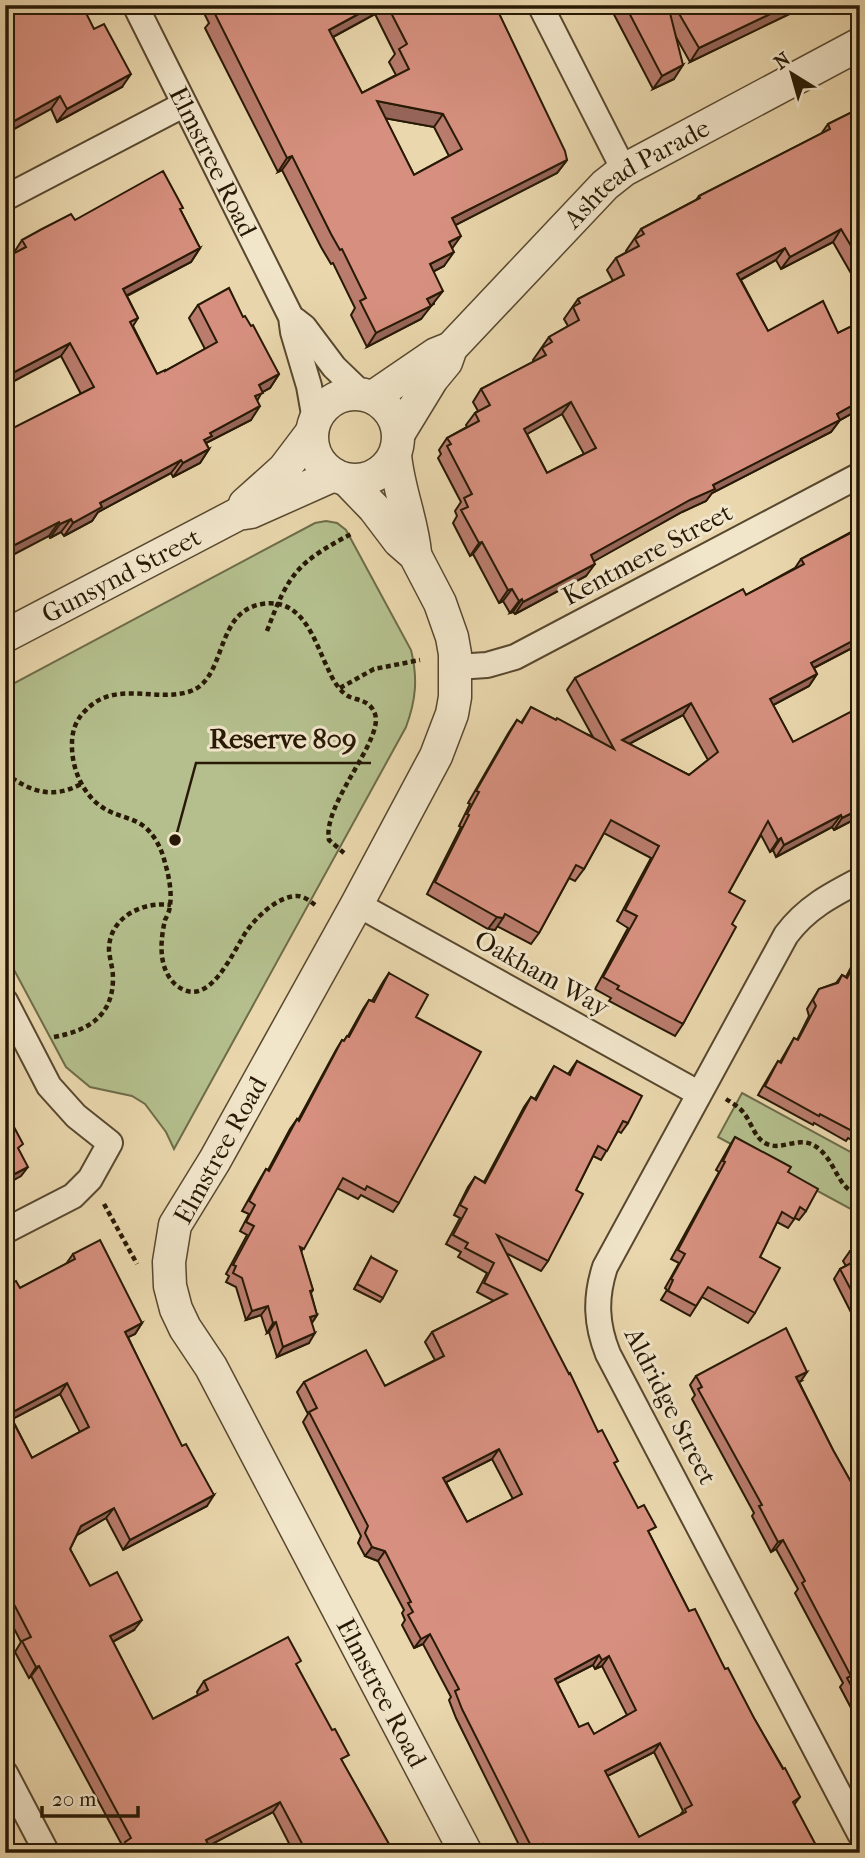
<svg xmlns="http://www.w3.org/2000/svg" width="865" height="1858" viewBox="0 0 865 1858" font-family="'IM FELL French Canon',serif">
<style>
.green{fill:#b4bf8d;stroke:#6e6c49;stroke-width:2}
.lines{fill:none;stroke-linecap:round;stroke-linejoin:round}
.minor-casing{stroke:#58482f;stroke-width:28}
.tertiary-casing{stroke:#58482f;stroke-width:35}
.path{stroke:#271905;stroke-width:4.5;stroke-dasharray:5 3.5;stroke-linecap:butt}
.minor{stroke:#f1e5ca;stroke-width:24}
.tertiary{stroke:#f1e5ca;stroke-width:32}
.wall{fill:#b97c6d;stroke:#271905;stroke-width:2;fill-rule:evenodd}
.shaded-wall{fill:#966559;stroke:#271905;stroke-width:2}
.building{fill:#d7907f;stroke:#271905;stroke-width:2;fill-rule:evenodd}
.labels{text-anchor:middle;stroke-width:6;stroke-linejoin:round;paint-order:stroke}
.street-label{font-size:26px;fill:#271905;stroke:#f1e5ca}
.leader{fill:none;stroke:#271905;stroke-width:2.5}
.callout-dot{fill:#271905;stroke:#f1e5ca;stroke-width:2.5}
.callout-label{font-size:28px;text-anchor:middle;font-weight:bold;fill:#271905;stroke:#f1e5ca;stroke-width:6;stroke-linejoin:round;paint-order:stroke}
</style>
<rect width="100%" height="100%" fill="#ead7ad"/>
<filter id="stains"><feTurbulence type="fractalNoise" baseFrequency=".00286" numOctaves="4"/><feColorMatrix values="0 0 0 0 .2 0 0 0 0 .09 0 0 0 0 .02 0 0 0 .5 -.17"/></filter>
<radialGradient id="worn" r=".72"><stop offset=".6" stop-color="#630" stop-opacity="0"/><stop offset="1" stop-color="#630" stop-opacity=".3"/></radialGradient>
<g class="green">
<path d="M 326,521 L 337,523 L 346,530 L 411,650 C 418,678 416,700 406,727 L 174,1149 L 166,1132 L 145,1104 L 132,1096 L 90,1087 L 66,1067 L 5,953 L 5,688 L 315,523 Z"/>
<path d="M 742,1093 L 860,1157 L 860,1214 L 718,1137 Z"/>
</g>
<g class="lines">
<g class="minor-casing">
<g id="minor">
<path id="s1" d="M 135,5 L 291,317 L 293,332 L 309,386 L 315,420"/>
<path d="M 540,5 L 624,170"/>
<path d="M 5,198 L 183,105"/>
<path d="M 295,320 L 304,327 L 334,367 L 362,394"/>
<path d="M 456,667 L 487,665 L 515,657 L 860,475"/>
<path d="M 860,880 C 831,895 806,908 786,935 L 605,1267 C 595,1298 596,1324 608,1354 L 860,1834"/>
<path d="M 357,904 L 698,1093"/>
<path d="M 5,1001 L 49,1086 L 76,1116 L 110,1143 L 90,1179 L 73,1196 L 5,1231"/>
<path d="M 5,1773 L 47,1853"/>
</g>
</g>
<g class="tertiary-casing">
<g id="tertiary">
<circle cx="355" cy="437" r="43"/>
<path d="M 373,397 L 436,354 L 446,350"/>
<path id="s2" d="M 399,433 L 432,379 L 446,362 L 451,348 L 605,185 L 624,170 L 860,44"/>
<path d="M 395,455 C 398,489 412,520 415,553"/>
<path id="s3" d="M 347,480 L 374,508 L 399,541 L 415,555 L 440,603 L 452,637 L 455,654 L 455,697 L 452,714 L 436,756 L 357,904 L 215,1160 L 175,1225 L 169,1262 L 170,1286 L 176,1309 L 185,1328 L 211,1367 L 466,1853"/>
<path d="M 245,504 L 284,469 L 312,432"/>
<path id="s4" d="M 5,636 L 238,514 L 251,512 L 334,475"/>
</g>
</g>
<g class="path">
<path d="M 267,631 C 289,572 298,562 353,533"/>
<path d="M 340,688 L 374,669 L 420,660"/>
<path d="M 5,773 C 29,791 52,800 81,784"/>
<path d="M 315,905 C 310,901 304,896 297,896 C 278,896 255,918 246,932 C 233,951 209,1012 176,985 C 158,969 160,942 165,920 C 167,916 170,910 170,905 C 172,893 169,876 165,863 C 162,850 156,837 145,827 C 135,819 122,817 111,812 C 85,801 71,770 72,743 C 72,730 77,718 86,710 C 115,680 154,702 188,692 C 228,681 213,612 262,604 C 305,597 315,644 330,673 C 334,682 341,693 350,697 C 361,701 370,701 375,714 C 384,740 322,804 329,840 L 344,853"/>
<path d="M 54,1037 C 87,1031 113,1017 113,978 C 113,969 110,960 109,951 C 108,918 142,901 171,905"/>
<path d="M 726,1099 C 732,1103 739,1107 743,1112 C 751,1121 754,1137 765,1143 C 784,1154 803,1128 825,1155 C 837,1169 840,1190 860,1195"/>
<path d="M 104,1204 L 137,1264"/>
</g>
<use href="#minor" class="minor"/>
<use href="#tertiary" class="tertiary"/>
</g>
<g class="wall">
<path d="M 5,5 L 122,87 L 57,122 Z"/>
<path d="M 200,5 L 495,5 L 567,160 L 557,173 L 455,225 L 452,249 L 444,266 L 434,271 L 434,304 L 430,306 L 421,319 L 367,347 L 351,315 L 355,308 L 333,263 L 331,264 L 321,247 L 282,170 L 278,172 L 205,28 L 209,23 ZM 375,14 L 395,54 L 389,62 L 396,75 L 362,93 L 333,37 ZM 385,118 L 434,127 L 449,156 L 414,175 Z"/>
<path d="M 609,5 L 808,5 L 690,62 L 676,37 L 674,79 L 653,89 Z"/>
<path d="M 860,108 L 860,289 L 833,242 L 781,269 L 776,260 L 741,280 L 768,331 L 838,333 L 860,322 L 860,409 L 840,420 L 831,432 L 712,493 L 706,501 L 682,512 L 594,561 L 586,576 L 515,614 L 513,612 L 510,613 L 503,601 L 499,603 L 473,554 L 470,556 L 453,523 L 457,516 L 455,511 L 461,502 L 438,458 L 441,454 L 439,450 L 447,438 L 467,427 L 466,425 L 475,413 L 478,411 L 473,402 L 481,389 L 534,362 L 533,360 L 549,337 L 568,326 L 564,319 L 578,299 L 613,281 L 607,270 L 616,258 L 627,252 L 626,251 L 641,229 L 696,200 L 699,196 L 821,134 L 828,124 ZM 562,414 L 584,454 L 547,473 L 527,434 Z"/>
<path d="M 181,211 L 200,248 L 191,262 L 127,296 L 138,318 L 133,326 L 157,374 L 165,371 L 205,349 L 189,318 L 198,305 L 243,317 L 279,374 L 270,388 L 262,392 L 257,401 L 251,420 L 206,443 L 209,449 L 200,463 L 173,477 L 171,473 L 98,512 L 92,521 L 64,536 L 61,532 L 50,538 L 49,536 L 81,394 L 61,356 L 13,254 L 22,240 L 75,220 Z"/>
<path d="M 860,523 L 860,641 L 856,646 L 814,668 L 817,674 L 809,686 L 773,705 L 793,742 L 860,719 L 860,818 L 859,817 L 834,830 L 832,827 L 776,857 L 773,850 L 770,852 L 761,835 L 729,892 L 732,924 L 683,1024 L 675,1036 L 609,1001 L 611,998 L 595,989 L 628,928 L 617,921 L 651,858 L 604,833 L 584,869 L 575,881 L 569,878 L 539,933 L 531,944 L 497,926 L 495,930 L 488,929 L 427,894 L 461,827 L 459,826 L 470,804 L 468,803 L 509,732 L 517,720 L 521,723 L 531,707 L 556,720 L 593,737 L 567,690 L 575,678 L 746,595 L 795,568 L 801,559 L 855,530 ZM 683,715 L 708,760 L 689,775 L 629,744 Z"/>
<path d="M 860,950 L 860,1137 L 856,1142 L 848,1138 L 846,1141 L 814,1123 L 813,1125 L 758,1095 L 772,1071 L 778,1061 L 780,1062 L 794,1038 L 797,1040 L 809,1016 L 807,1009 L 819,989 L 836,983 L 842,975 L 846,977 Z"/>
<path d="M 389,973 L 416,1017 L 399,1203 L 393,1212 L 361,1195 L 358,1199 L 337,1188 L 301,1252 L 313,1290 L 311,1293 L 317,1315 L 312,1323 L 309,1343 L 277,1357 L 269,1332 L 267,1333 L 261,1315 L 246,1320 L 236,1287 L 226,1282 L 229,1276 L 226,1274 L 247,1235 L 240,1231 L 249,1214 L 242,1211 L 260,1179 L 266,1169 L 268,1170 L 290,1129 L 297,1119 L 298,1120 L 336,1050 L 342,1040 L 344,1041 L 347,1036 L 348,1036 L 363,1009 L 369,1000 L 372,1001 L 383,982 Z"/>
<path d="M 577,1061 L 628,1123 L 621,1133 L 618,1131 L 601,1160 L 593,1156 L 576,1190 L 548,1261 L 541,1271 L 506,1253 L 689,1611 L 725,1669 L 800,1797 L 794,1805 L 820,1853 L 523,1853 L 456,1718 L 449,1700 L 451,1697 L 423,1644 L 414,1648 L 402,1625 L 405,1620 L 402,1613 L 404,1610 L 378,1561 L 365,1556 L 358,1543 L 361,1536 L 303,1422 L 308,1414 L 297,1392 L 304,1382 L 385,1386 L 435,1360 L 425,1342 L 432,1332 L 494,1301 L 477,1292 L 487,1273 L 458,1257 L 461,1252 L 446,1244 L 460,1218 L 454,1215 L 468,1187 L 475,1177 L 484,1182 L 524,1107 L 531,1097 L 535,1099 L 548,1076 L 554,1066 L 568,1074 ZM 492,1459 L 513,1499 L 467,1522 L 446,1482 ZM 593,1665 L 595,1669 L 602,1666 L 627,1715 L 594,1734 L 579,1727 L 557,1683 ZM 654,1752 L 683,1811 L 680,1815 L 639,1837 L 607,1776 Z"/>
<path d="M 735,1137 L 788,1172 L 806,1211 L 799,1220 L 795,1218 L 788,1228 L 777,1222 L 760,1257 L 755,1313 L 748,1323 L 702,1297 L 690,1316 L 661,1300 L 667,1290 L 665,1288 L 679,1263 L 671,1259 L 719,1172 L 716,1170 L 729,1147 Z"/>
<path d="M 860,1237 L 860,1330 L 834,1279 L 840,1269 L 846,1266 L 843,1261 L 850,1251 L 855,1249 L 854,1246 Z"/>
<path d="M 73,1254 L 142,1323 L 135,1334 L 128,1337 L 207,1506 L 123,1550 L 106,1518 L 77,1535 L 70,1549 L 90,1586 L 134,1630 L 113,1642 L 153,1719 L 198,1695 L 197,1692 L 204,1681 L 297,1666 L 343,1763 L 394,1853 L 294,1853 L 273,1812 L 209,1845 L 212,1853 L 118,1853 L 122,1845 L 31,1676 L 29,1678 L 15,1652 L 21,1642 L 5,1611 L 5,1286 L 20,1288 L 66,1264 ZM 60,1394 L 80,1432 L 32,1458 L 12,1419 Z"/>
<path d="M 371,1257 L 383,1298 L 380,1302 L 354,1289 Z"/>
<path d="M 858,1361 L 860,1361 L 860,1386 L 852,1371 Z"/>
<path d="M 696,1376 L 801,1381 L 799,1382 L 833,1450 L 860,1498 L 860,1725 L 840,1687 L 843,1683 L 795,1593 L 798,1589 L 776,1549 L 771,1552 L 752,1516 L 754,1513 L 692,1399 L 695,1395 L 690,1385 Z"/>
</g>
<g class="shaded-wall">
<path d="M 375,5 L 381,5 L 375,14 L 320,44 L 329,30 Z"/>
<path d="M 789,5 L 808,5 L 690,62 L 699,48 Z"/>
<path d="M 683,65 L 674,79 L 653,89 L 662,76 Z"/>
<path d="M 131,74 L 122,87 L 57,122 L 67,109 Z"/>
<path d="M 60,96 L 51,109 L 5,134 L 5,126 Z"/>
<path d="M 377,101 L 443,114 L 434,127 L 367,115 Z"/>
<path d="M 292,156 L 282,170 L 278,172 L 287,158 Z"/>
<path d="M 567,160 L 557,173 L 442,232 L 452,218 Z"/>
<path d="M 841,229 L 833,242 L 781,269 L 790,257 Z"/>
<path d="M 461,236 L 451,250 L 449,242 Z"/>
<path d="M 200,248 L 191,262 L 114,302 L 123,289 Z"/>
<path d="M 785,248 L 776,260 L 729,286 L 737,274 Z"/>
<path d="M 454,252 L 444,266 L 421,278 L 430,264 Z"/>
<path d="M 443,291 L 421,319 L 367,347 L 376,333 L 427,299 Z"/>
<path d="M 70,343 L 61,356 L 5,386 L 5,377 Z"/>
<path d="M 279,374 L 270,388 L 250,399 L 259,385 Z"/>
<path d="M 860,401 L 860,409 L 840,420 L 831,432 L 712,493 L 706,501 L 682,512 L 582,568 L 591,555 Z"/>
<path d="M 571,402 L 562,414 L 515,441 L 524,429 Z"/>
<path d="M 260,406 L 251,420 L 206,443 L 204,440 L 210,433 Z"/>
<path d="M 209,449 L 200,463 L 173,477 L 183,463 Z"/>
<path d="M 181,460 L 171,473 L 98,512 L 92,521 L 64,536 L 73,523 L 100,503 Z"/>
<path d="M 71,519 L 61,532 L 50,538 L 60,524 Z"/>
<path d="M 59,522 L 49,536 L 5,559 L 5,550 Z"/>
<path d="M 482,542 L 473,554 L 470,556 L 479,543 Z"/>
<path d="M 595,564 L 586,576 L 515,614 L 523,602 Z"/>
<path d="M 512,589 L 503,601 L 499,603 L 508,590 Z"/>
<path d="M 522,599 L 513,612 L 510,613 L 519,601 Z"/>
<path d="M 860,635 L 860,641 L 856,646 L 802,674 L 811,663 Z"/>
<path d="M 817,674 L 809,686 L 762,711 L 770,699 Z"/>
<path d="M 691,703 L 683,715 L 614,752 L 622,740 Z"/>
<path d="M 860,809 L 859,817 L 834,830 L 842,818 Z"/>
<path d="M 841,815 L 832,827 L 776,857 L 784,845 Z"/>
<path d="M 781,838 L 773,850 L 770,852 L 778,840 Z"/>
<path d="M 497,917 L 503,918 L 495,930 L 488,929 Z"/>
<path d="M 28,1167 L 21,1176 L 5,1185 L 5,1179 Z"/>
<path d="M 268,1306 L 261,1315 L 246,1320 L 252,1311 Z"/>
<path d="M 317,1315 L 311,1324 L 310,1317 Z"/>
<path d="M 276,1322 L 269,1332 L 267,1333 L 273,1323 Z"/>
<path d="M 142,1323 L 135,1334 L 118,1342 L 125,1332 Z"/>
<path d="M 315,1333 L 309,1343 L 277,1357 L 283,1347 Z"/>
<path d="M 807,1372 L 801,1381 L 790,1387 L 796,1377 Z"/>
<path d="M 67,1383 L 60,1394 L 5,1423 L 9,1414 Z"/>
<path d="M 499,1449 L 492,1459 L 437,1487 L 443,1478 Z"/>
<path d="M 214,1495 L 207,1506 L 123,1550 L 130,1540 Z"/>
<path d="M 114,1508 L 106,1518 L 74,1537 L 81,1526 Z"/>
<path d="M 783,1540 L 776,1549 L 771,1552 L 778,1542 Z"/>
<path d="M 372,1547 L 385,1551 L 378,1561 L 365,1556 Z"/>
<path d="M 142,1620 L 134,1630 L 103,1647 L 110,1636 Z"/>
<path d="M 430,1634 L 423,1644 L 414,1648 L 421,1639 Z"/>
<path d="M 599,1655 L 593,1665 L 548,1688 L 555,1679 Z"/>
<path d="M 609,1656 L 602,1666 L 595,1669 L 602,1660 Z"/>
<path d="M 39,1666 L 31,1676 L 29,1678 L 36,1667 Z"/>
<path d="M 660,1743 L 654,1752 L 598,1781 L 605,1771 Z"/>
<path d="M 280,1802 L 273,1812 L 199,1851 L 206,1840 Z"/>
<path d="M 543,1844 L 537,1853 L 531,1853 L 533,1850 Z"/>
</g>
<g class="building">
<path d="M 5,5 L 82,5 L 94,29 L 104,24 L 131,74 L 67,109 L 60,96 L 5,126 Z"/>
<path d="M 216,5 L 375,5 L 329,30 L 362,93 L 409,69 L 399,49 L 407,44 L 387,5 L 495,5 L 565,151 L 567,160 L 452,218 L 461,236 L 449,242 L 454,252 L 430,264 L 443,291 L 427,299 L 431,306 L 376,333 L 360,301 L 366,298 L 342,249 L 340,250 L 331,234 L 292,156 L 287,158 L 215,14 L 219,12 ZM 377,101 L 443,114 L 462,149 L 414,175 Z"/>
<path d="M 625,5 L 668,5 L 683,65 L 662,76 Z"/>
<path d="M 674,5 L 789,5 L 699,48 Z"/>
<path d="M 860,108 L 860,261 L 841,229 L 790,257 L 785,248 L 737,274 L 768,331 L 823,301 L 838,333 L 860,322 L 860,401 L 837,414 L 840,420 L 713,485 L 715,489 L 690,500 L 591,555 L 595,564 L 523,602 L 522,599 L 519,601 L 512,589 L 508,590 L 482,542 L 479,543 L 461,510 L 468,507 L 464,498 L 472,494 L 447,446 L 451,444 L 447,438 L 479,421 L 475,413 L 490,405 L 481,389 L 546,355 L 542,348 L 552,342 L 549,337 L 579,320 L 573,307 L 580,303 L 578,299 L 624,275 L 616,258 L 639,246 L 635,239 L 644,234 L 641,229 L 700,198 L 699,196 L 830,129 L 828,124 ZM 571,402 L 596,448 L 547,473 L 524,429 Z"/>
<path d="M 163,171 L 183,208 L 180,209 L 200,248 L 123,289 L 138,318 L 130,322 L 157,374 L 165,370 L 165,371 L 217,342 L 198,305 L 229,288 L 243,317 L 245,316 L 251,326 L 253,325 L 279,374 L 259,385 L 263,393 L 255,396 L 260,406 L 210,433 L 212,436 L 204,440 L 209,449 L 183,463 L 181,460 L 100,503 L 102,507 L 73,523 L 71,519 L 60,524 L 59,522 L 5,550 L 5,432 L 94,387 L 70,343 L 5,377 L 5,258 L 26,247 L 22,240 L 42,229 L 71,214 L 75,220 Z"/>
<path d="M 860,528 L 860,637 L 811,663 L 817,674 L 770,699 L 793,742 L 854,710 L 860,719 L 860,809 L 842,818 L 841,815 L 784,845 L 781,838 L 778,840 L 768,821 L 729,892 L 745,901 L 732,924 L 736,927 L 683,1024 L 617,989 L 619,986 L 603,977 L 637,916 L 625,910 L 659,846 L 611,820 L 584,869 L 576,865 L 539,933 L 505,914 L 503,918 L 497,917 L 435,882 L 469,815 L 467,814 L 479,792 L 476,791 L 517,720 L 522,723 L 531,707 L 556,720 L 557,718 L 614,749 L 575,678 L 743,589 L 746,595 L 804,564 L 801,559 ZM 691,703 L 718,752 L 689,775 L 622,740 Z"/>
<path d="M 860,954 L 860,1131 L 854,1128 L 852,1131 L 820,1114 L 819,1116 L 765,1086 L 778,1061 L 781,1063 L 794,1038 L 798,1040 L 816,1006 L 813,1000 L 819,989 L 838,983 L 842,975 L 847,978 Z"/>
<path d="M 389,973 L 428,995 L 416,1017 L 481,1052 L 399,1203 L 367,1186 L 365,1190 L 343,1178 L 304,1249 L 300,1247 L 313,1290 L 310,1291 L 317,1315 L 310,1317 L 315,1333 L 283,1347 L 276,1322 L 273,1323 L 268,1306 L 252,1311 L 242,1278 L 233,1273 L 236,1266 L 233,1265 L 254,1226 L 246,1222 L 255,1205 L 249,1201 L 266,1169 L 269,1171 L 297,1119 L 299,1121 L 342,1040 L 344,1041 L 347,1036 L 349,1037 L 369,1000 L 374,1002 Z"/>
<path d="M 577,1061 L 642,1096 L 628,1123 L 623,1121 L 607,1151 L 598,1146 L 576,1190 L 583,1194 L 548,1261 L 497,1235 L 569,1374 L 570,1373 L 598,1432 L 602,1430 L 618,1461 L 614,1463 L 638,1508 L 644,1505 L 656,1527 L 648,1531 L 689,1611 L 695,1609 L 725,1669 L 728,1668 L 754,1718 L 783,1769 L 785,1768 L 800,1797 L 793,1802 L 820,1853 L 548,1853 L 543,1844 L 533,1850 L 462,1709 L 455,1691 L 459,1689 L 430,1634 L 421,1639 L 408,1615 L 413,1612 L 408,1603 L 411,1602 L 385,1551 L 372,1547 L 365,1533 L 368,1526 L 309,1412 L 317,1408 L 304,1382 L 366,1350 L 385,1386 L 444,1356 L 432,1332 L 507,1294 L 484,1283 L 494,1263 L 465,1248 L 468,1243 L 453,1235 L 467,1209 L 460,1205 L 475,1177 L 485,1183 L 531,1097 L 536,1100 L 554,1066 L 570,1075 ZM 499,1449 L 522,1494 L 467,1522 L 443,1478 ZM 599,1655 L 602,1660 L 609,1656 L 636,1710 L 594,1734 L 588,1723 L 579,1727 L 555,1679 ZM 660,1743 L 692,1805 L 685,1809 L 686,1812 L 639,1837 L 605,1771 Z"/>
<path d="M 5,1110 L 23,1144 L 18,1148 L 28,1167 L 5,1179 Z"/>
<path d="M 735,1137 L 791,1167 L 788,1172 L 818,1189 L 806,1211 L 800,1207 L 794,1219 L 782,1212 L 760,1257 L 780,1268 L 755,1313 L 708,1287 L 696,1306 L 668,1291 L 673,1280 L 671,1279 L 685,1254 L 678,1250 L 725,1162 L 723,1161 Z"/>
<path d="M 100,1240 L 142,1323 L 125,1332 L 182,1446 L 186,1444 L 214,1495 L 130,1540 L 114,1508 L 81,1526 L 70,1549 L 90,1586 L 117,1572 L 142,1620 L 110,1636 L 153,1719 L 208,1690 L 204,1681 L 288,1637 L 301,1661 L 296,1664 L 332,1730 L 335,1729 L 349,1755 L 341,1759 L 394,1853 L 307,1853 L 280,1802 L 206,1840 L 212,1853 L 131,1853 L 125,1842 L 131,1838 L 39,1666 L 36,1667 L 22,1641 L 31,1637 L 5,1587 L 5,1286 L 16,1281 L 20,1288 L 75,1259 L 73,1254 ZM 67,1383 L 89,1427 L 32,1458 L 9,1414 Z"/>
<path d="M 860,1246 L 860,1307 L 840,1269 L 855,1261 L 850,1251 Z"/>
<path d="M 371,1257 L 397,1271 L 383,1298 L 357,1284 Z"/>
<path d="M 786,1328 L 807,1372 L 796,1377 L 833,1450 L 860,1498 L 860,1702 L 847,1678 L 851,1676 L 802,1583 L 805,1581 L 783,1540 L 778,1542 L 759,1506 L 762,1505 L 698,1389 L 702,1387 L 696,1376 Z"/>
<path d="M 836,1847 L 839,1853 L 825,1853 Z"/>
</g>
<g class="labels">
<g class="street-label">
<text dy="9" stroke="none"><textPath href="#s1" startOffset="175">Elmstree Road</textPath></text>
<text dy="9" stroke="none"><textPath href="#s2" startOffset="357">Ashtead Parade</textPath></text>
<text transform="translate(647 554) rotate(-28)" y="9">Kentmere Street</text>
<text dy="9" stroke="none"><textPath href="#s4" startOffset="131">Gunsynd Street</textPath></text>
<text transform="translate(542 973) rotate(29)" y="9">Oakham Way</text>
<text transform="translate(220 1150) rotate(-61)" y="9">Elmstree Road</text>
<text transform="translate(671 1406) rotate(63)" y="9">Aldridge Street</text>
<text dy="9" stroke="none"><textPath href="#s3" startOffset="1372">Elmstree Road</textPath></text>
</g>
</g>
<path class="leader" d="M175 840L196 763H371"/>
<circle class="callout-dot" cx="175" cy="840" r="7"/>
<g class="callout-label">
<text x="283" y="748">Reserve 809</text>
</g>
<rect width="865" height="1858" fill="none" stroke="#ead7ad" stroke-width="28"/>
<rect x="7" y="7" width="851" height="1844" fill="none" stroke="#271905" stroke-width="3.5"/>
<rect x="14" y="14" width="837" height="1830" fill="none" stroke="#271905" stroke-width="2"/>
<g transform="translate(792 74) rotate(323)" stroke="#f1e5ca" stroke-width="5" paint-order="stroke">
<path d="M0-5L12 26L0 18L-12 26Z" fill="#271905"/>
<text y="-10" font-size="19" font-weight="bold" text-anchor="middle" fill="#271905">N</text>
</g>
<path d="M42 1806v10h96v-10" fill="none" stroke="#271905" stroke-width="3.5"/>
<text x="52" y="1806" font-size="21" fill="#271905" stroke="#f1e5ca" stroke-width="5" paint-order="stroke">20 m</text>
<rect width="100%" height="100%" filter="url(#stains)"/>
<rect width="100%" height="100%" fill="url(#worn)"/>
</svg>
